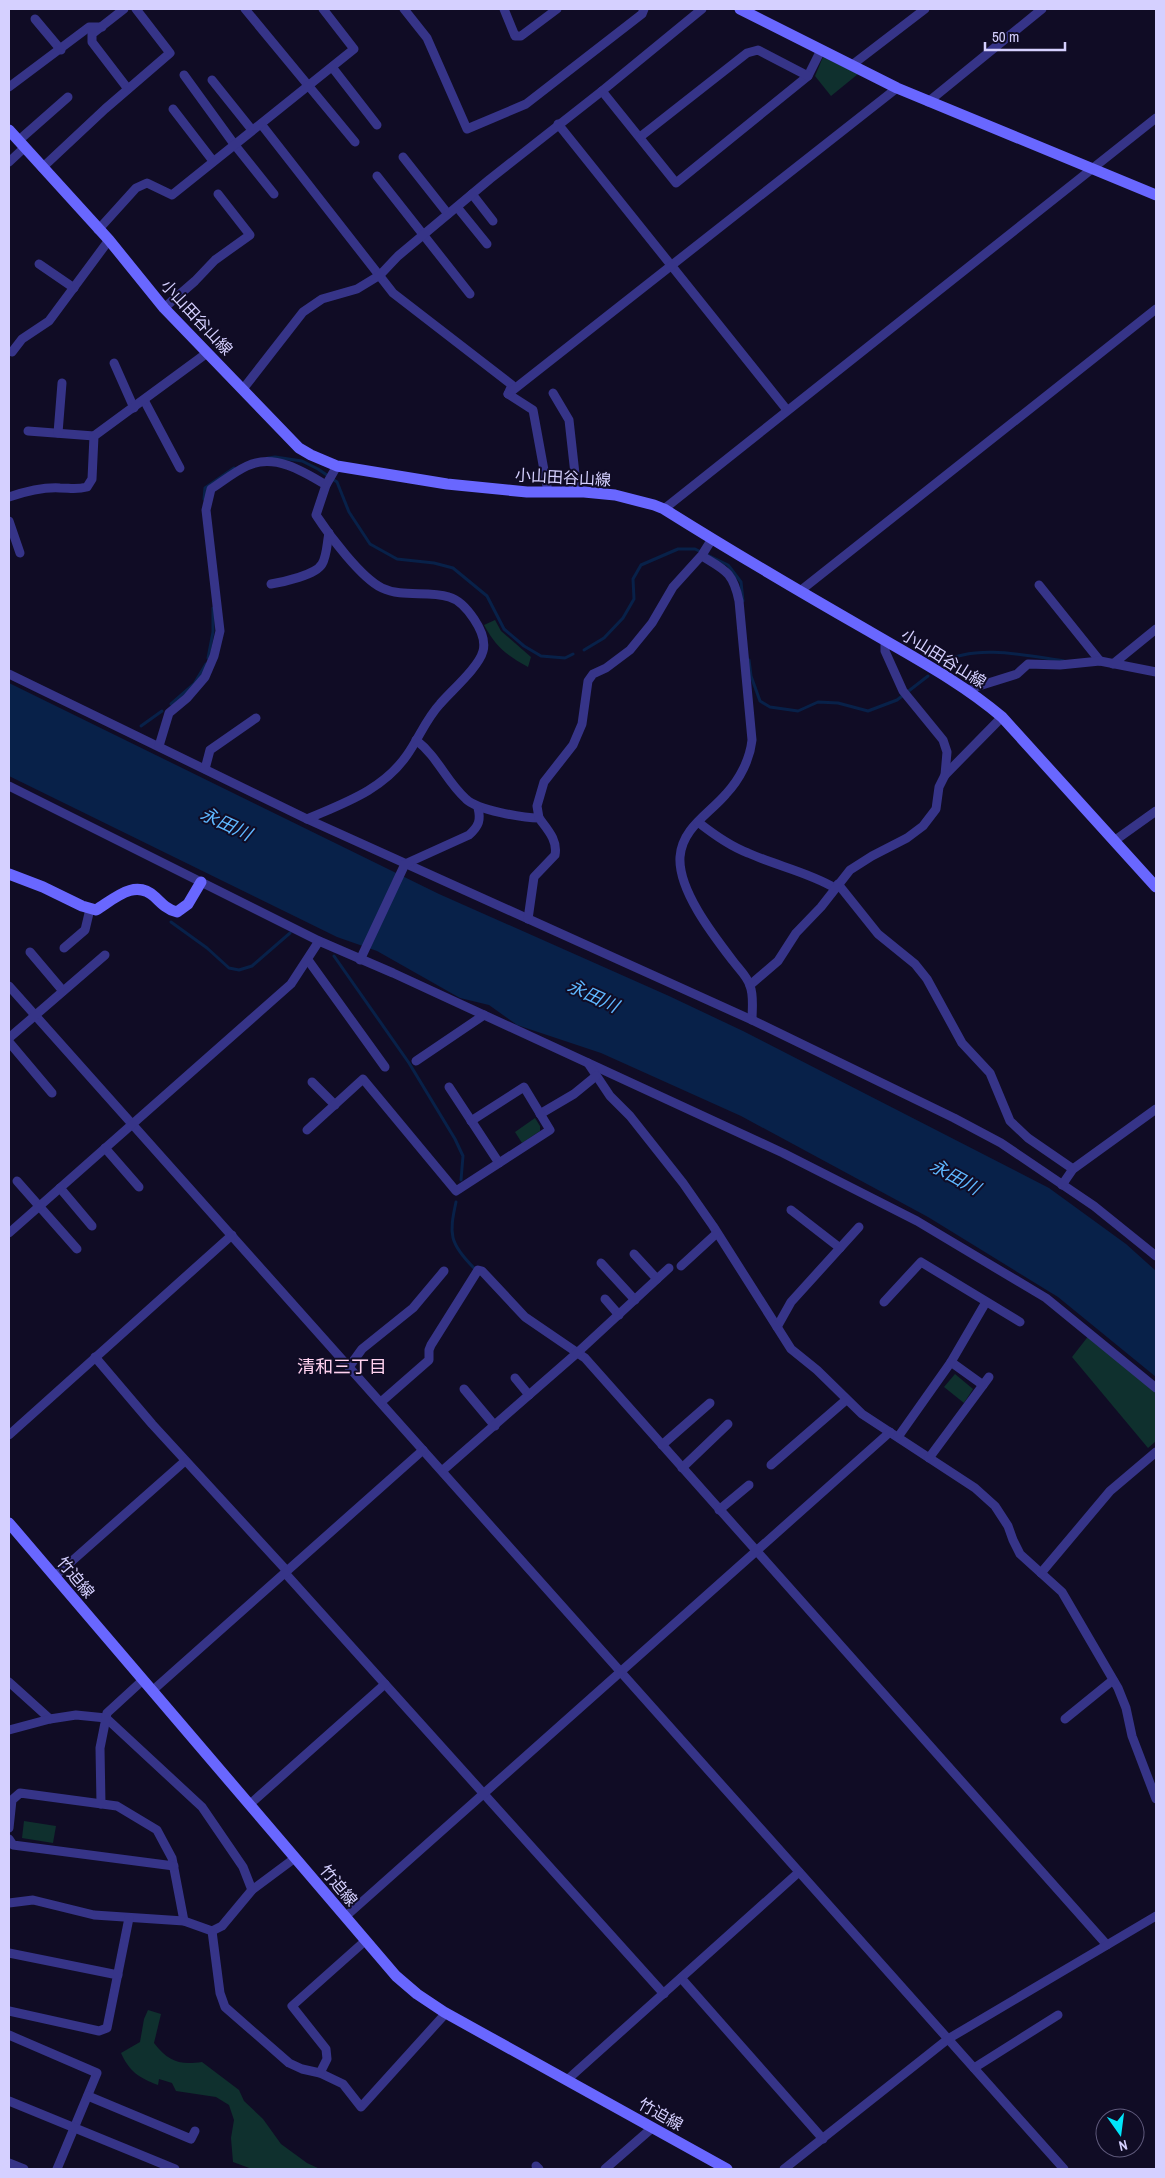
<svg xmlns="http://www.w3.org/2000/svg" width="1165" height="2178" viewBox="0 0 1165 2178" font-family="'Archivo Narrow','Noto Sans JP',sans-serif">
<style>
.green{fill:#0f302e}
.water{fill:#082149}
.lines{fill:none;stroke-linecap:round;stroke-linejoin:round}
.stream{stroke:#082149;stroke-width:3}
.street{stroke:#363488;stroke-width:9}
.secondary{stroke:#6967ff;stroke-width:11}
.labels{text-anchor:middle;stroke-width:4;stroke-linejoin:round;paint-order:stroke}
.street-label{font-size:16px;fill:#d5d0ff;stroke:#100c25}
.water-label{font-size:18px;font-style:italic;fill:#5eb7ff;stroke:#100c25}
.neighbourhood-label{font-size:18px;fill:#ffd2ef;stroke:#100c25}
</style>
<rect width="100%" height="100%" fill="#100c25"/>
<g class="green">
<path d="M 823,57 L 858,74 L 831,96 L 815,76 Z"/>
<path d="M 495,620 L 501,631 L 531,657 L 528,667 C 506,655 496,647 484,625 Z"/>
<path d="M 535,1118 L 540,1126 L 540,1131 L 522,1143 L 515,1132 Z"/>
<path d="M 1090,1334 L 1156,1392 L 1156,1441 L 1148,1448 L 1072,1357 Z"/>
<path d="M 955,1374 L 973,1389 L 964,1403 L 944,1387 Z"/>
<path d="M 24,1821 L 56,1826 L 53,1843 L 22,1838 Z"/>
<path d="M 148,2010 L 161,2014 L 154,2043 C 169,2062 179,2065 202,2062 L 239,2090 L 244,2101 L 263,2119 L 281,2144 L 307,2163 L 320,2169 L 252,2169 L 233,2162 L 231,2138 L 234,2120 L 229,2105 L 216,2097 L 176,2091 L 172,2083 L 159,2079 L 158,2085 C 139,2078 129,2071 121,2053 L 140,2042 L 144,2019 Z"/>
</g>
<path class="water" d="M 9,683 L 439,894 L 669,996 L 743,1031 L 1049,1188 L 1126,1244 L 1156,1271 L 1156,1377 L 1058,1297 L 928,1217 L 741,1116 L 601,1053 L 517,1025 L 489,1005 L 460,998 L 377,951 L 337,937 L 9,776 Z"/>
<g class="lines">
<g class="stream">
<path d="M 268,458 L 275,457 L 302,461 L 318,469 L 337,482 L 349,512 L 370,544 L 397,559 L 434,563 L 453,568 L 487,596 L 504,629 L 524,646 L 541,656 L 565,658 L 573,654"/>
<path d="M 204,499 L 205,488 L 234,468"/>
<path d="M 584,650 L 604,638 L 623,618 L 634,599 L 633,579 L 641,565 L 678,549 L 695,549 L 728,565 L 741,582 L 743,601"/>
<path d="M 208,658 L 213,632 L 213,608"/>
<path d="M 749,660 L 751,676 L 760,701 L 770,707 L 798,711 L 818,702 L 838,703 L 868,711 L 897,700 L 928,676"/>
<path d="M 943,663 C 973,643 1030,656 1064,661"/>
<path d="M 171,704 L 194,684 L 206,664"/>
<path d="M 141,726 L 162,711"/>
<path d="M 171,922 L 207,948 L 229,968 L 239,970 L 252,966 L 290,933"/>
<path d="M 334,956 L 409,1063 L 455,1139 L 463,1156 L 461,1180"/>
<path d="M 456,1202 C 449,1234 449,1243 474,1268"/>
</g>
<g class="street">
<path d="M 124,9 L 92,34 L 92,42 L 128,89"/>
<path d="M 245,9 L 355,142"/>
<path d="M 404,9 L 427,38 L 467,129 L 526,104 L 642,14 L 644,9"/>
<path d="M 504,9 L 515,36 L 521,36 L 557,9"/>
<path d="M 35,19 L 61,50"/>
<path d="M 852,65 L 925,9"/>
<path d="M 332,67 L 377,125"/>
<path d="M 184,75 L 234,144 L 274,194"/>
<path d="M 212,80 L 252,130"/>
<path d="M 9,87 L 89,27 L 102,27"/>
<path d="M 602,91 L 676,183 L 808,76 L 821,50"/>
<path d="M 928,102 L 1042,9"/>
<path d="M 173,109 L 213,161"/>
<path d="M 261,124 L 393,293 L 512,385 L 508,394 L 533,410 L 548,492"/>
<path d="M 558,124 L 787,410"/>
<path d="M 640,137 L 747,53 L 758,50 L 808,76"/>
<path d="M 18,141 L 68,97"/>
<path d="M 403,157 L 448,214"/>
<path d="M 9,162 L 24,148"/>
<path d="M 42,168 L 105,109 L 170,53 L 136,9"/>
<path d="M 377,176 L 470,294"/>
<path d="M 472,194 L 493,221"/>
<path d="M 457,207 L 487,244"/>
<path d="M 98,230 L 136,188 L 147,183 L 172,195 L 354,49 L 323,9"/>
<path d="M 39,264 L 74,288"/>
<path d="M 164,308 L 195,281 L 215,260 L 250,235 L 218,194"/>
<path d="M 12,352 L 22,339 L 49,321 L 109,240"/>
<path d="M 114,363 L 134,408"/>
<path d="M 243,389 L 303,312 L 322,299 L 357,289 L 380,275 L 398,256 L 490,179 L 602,91 L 702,9"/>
<path d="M 553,393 L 569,420 L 577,492"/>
<path d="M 508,394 L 897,88"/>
<path d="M 144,400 L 180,468"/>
<path d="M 28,431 L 94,436"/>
<path d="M 58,433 L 62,383"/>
<path d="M 9,497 C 24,492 43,487 60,488 C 70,488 76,490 87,487 L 92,479 L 94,436 L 207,353"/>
<path d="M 664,509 L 1156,118"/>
<path d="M 9,521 L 20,553"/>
<path d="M 702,556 C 725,570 733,572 739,601 L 752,740 C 750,759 740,779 726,794 C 709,814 682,828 680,857 C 678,890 713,935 733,961 C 738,968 748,977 750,986 C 754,995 752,1010 752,1020"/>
<path d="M 271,584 C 283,582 316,575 322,564 C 327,556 327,542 329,533"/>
<path d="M 1039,585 L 1100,661"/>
<path d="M 800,591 L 1156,309"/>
<path d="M 1113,664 L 1156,629"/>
<path d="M 9,674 L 307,819 L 752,1020 L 954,1118 L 1001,1143 L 1094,1206 L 1156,1256"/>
<path d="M 966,690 L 1017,674 L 1028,664 L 1060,665 L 1100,661 L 1156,672"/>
<path d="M 416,740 C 438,757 446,781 466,799 C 477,810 523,818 539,818 C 547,829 558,840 555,855 L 534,877 L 528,919"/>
<path d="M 159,746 L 169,713 L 187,698 L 205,677 L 214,656 L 220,631 L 206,510 L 211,489 C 222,482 234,472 247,466 C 274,453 303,471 326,485"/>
<path d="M 205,769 L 210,750 L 256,718"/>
<path d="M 945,775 L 1002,717"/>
<path d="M 9,786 L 319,941 L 393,973 L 783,1153 L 917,1221 L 1046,1298 L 1156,1388"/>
<path d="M 539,818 L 537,806 L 544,782 L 573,745 L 582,724 L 588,681 L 593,674 L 606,668 L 630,650 L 652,623 L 673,587 L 702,555 L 712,539"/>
<path d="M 307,819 C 344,803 383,790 407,755 C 419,738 426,719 440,704 C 451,691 479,667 483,651 C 486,640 480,628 474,619 C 468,610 460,600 449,597 C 427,590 403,598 382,588 C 361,578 329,535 316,515 L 326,485 L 337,466"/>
<path d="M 698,822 C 713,834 730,846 748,853 C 777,866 808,872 835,888"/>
<path d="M 1114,841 L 1156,811"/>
<path d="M 838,884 L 878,934 L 915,964 L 927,979 L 962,1043 L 990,1073 L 1010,1121 L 1028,1138 L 1073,1169"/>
<path d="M 64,948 L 85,930 L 90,909"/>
<path d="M 30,952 L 63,991"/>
<path d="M 308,960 L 385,1067"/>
<path d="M 360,960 L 405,864 L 469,835 C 479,826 481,820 478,808"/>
<path d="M 750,985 L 778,961 L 796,933 L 821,907 L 850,870 L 872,856 L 907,838 L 923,826 L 936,809 L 939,787 L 945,775 L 947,752 L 943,740 L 903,691 L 885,651 L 885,641"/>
<path d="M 9,986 L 1064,2169"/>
<path d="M 9,1038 L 105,955"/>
<path d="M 9,1042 L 52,1093"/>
<path d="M 416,1061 L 484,1015"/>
<path d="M 588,1063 L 610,1096 L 630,1116 L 683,1183 L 713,1226 L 791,1349 L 817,1370 L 862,1414 L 975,1488 L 995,1506 L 1008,1526 L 1013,1540 L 1020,1554 L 1062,1592 L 1118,1688 L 1126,1708 L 1132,1736 L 1156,1799"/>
<path d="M 312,1082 L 335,1105"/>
<path d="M 449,1087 L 499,1163"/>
<path d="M 540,1114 L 574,1094 L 596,1076"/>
<path d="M 307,1130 L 363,1079 L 456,1191 L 550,1130 L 524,1087 L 471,1121"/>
<path d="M 105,1148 L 139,1187"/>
<path d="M 17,1181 L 77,1249"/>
<path d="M 1062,1185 L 1073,1169 L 1156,1109"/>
<path d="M 60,1188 L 92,1226"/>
<path d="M 791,1210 L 840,1248"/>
<path d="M 9,1233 L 291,984 L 319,941"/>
<path d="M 634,1254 L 657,1279"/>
<path d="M 601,1263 L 635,1300"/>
<path d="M 681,1266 L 717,1233"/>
<path d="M 605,1299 L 619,1315"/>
<path d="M 884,1302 L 921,1262 L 1020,1322"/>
<path d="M 777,1327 L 791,1302 L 859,1227"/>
<path d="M 95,1357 L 152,1424 L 287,1571"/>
<path d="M 951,1362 L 983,1385"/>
<path d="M 349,1367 L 362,1349 L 413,1308 L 444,1271"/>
<path d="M 515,1378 L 529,1395"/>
<path d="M 464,1389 L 495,1426"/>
<path d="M 381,1402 L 429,1360 L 429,1350 L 431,1345 L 478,1270 L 482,1271 L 525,1317 L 585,1358 L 1107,1945"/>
<path d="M 9,1435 L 232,1235"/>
<path d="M 898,1437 L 951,1362 L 986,1302"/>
<path d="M 662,1445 L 710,1403"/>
<path d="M 929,1458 L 989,1377"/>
<path d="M 771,1465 L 846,1400"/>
<path d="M 682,1468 L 728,1424"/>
<path d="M 442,1471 L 577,1353 L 669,1268"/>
<path d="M 719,1510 L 749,1485"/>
<path d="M 285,1573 L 664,1994"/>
<path d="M 1041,1573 L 1110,1491 L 1156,1452"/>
<path d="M 55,1576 L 185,1461"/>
<path d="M 9,1682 L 50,1719"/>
<path d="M 152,1691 L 423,1450"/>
<path d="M 1065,1719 L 1113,1680"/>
<path d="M 9,1730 L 50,1719 L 76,1715 L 106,1718 L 202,1807 L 243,1867 L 252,1890"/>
<path d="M 101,1804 L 100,1748 L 107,1713 L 143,1680"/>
<path d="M 249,1805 L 385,1684"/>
<path d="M 9,1828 L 12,1800 L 20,1793 L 117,1806 L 157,1830 L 172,1858 L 184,1921"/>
<path d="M 9,1839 L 13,1845 L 174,1866"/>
<path d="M 9,1903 L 33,1900 L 94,1915 L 184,1921 L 212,1931 L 222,1926 L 252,1890 L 295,1858"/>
<path d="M 345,1917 L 890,1432"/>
<path d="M 212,1931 L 220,1993 L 225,2007 L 289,2063 L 302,2069 L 320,2073 L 343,2084 L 361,2107 L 446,2013"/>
<path d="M 9,1953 L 118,1975"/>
<path d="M 681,1978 L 823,2139"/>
<path d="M 9,2011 L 99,2031 L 107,2028 L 129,1918"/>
<path d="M 9,2035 L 97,2073 L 57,2169"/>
<path d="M 974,2068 L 1058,2015"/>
<path d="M 320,2073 L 327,2059 L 326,2049 L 292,2006 L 365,1941"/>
<path d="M 567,2080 L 799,1872"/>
<path d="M 88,2096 L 191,2139 L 195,2131"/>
<path d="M 9,2101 L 175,2169"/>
<path d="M 9,2163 L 24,2169"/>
<path d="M 536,2166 L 539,2169"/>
<path d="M 605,2169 L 652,2128"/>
<path d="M 784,2169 L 948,2039 L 1156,1916"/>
</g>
<g class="secondary">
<path d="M 740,9 L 897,88 L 1156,195"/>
<path d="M 9,130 L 109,240 L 164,308 L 299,448 L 311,455 L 337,466 L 447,484 L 527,492 L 584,492 L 615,495 L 654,505 L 664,509 C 731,551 799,591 867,630 C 913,657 961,682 1002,717 L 1156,887"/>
<path d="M 9,874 L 43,887 L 82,906 L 96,910 C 114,899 135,878 155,897 C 162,904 168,910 177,912 L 188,904 L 201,882"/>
<path d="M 9,1523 L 396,1976 L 417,1994 L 444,2012 L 727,2169"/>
</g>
</g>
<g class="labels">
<g class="street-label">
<text transform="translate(197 317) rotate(47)" y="6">小山田谷山線</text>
<text transform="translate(563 477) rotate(3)" y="6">小山田谷山線</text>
<text transform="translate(944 658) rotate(32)" y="6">小山田谷山線</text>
<text transform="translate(76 1577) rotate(50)" y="6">竹迫線</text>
<text transform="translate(339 1885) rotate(50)" y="6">竹迫線</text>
<text transform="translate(661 2114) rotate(29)" y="6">竹迫線</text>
</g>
<g class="water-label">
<text transform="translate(226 824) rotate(25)" y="6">永田川</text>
<text transform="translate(593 996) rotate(25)" y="6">永田川</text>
<text transform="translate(955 1177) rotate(29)" y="6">永田川</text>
</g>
<g class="neighbourhood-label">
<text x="342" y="1373">清和三丁目</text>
</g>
</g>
<rect width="1165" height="2178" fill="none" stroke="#d5d0ff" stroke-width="20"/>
<g transform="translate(1120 2133) rotate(166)"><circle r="24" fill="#100c25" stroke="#5f5a7c"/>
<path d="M0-4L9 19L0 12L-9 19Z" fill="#00e6fb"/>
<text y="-8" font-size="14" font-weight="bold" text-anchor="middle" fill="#d5d0ff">N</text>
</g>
<path d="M985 42v8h80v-8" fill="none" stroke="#d5d0ff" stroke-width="2.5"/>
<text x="992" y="42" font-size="15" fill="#d5d0ff" stroke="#100c25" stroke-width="4" paint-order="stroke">50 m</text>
</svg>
